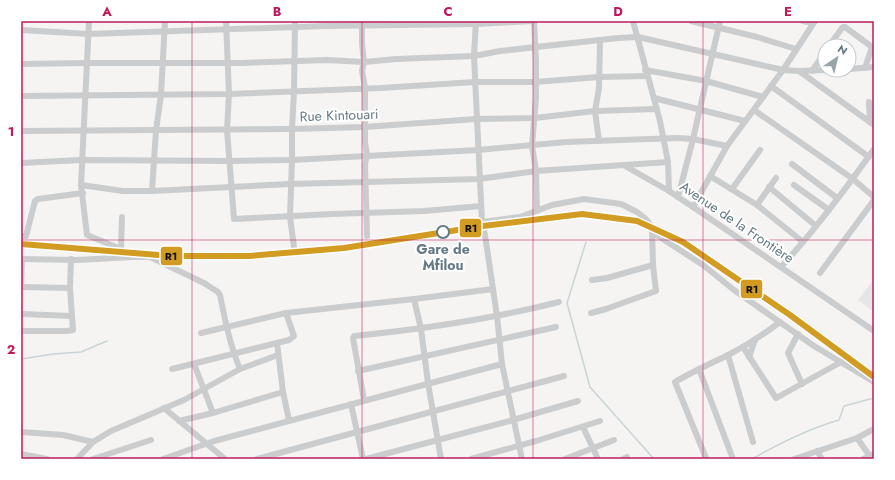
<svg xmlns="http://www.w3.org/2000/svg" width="895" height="480" viewBox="0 0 895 480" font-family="Jost,sans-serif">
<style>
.built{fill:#e5e6e6}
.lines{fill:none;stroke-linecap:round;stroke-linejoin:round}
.stream{stroke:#cad4d6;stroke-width:1.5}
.minor{stroke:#cacccd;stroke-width:6}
.rail-1-casing{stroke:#fff;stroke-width:9}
.rail-1{stroke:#d29b21;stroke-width:6}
.grid{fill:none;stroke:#c2185b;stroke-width:1;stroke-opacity:0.55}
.stop-dot{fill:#fff;stroke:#647a84;stroke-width:2}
.labels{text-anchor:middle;stroke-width:4;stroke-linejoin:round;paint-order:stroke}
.street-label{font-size:14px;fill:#647a84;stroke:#fff}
.stop-label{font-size:14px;font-weight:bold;fill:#647a84;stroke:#fff}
.line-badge{stroke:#fff;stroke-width:1.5}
.pale-badge-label{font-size:11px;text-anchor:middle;font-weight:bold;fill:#111}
.neatline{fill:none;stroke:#c2185b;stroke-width:1.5}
.grid-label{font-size:13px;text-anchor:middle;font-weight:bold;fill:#c2185b}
</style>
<rect width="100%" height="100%" fill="#f5f4f3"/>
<path class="built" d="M 874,279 L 874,312 L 858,300 Z"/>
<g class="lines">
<g class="stream">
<path d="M 586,242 L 567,303 L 590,387 L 654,459"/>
<path d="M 21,359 L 53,354 L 81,352 L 107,341"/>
<path d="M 752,459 C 780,443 808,429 839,420 L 844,406 L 874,398"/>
</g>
<g class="minor">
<path d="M 89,21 L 81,185 L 87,235 L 121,249 L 122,217"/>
<path d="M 226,21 L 229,94 L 227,130 L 234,219 L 332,214 L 424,211 L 481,206"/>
<path d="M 362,21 L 362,44 L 364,62 L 362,71 L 365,88 L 365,142 L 367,155 L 365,164 L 367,236"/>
<path d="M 476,21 L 474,56 L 482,222 L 485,235 L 497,316 L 502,364 L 522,459"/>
<path d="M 534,21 L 536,62 L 536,98 L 532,146 L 536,171 L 537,211"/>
<path d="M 633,21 L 660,121 L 668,162 L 669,191 L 693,207 L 874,331"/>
<path d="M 691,21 L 757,37 L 796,49"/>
<path d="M 803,21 L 813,23"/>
<path d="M 21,30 L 89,34 L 326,26 L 476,24 L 534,21"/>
<path d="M 829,46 L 842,28 L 843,27 L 845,27 L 872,47 L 865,68"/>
<path d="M 21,64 L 87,63 L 241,63 L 327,60 L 364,62 L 396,59 L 474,56 L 500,51 L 618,38 L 638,37 L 783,70 L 799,71 L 825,70"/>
<path d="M 849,69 L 874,67"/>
<path d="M 645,70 L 706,81 L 763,97"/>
<path d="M 799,71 L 874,125"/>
<path d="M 812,71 L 825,52"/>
<path d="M 771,86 L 869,157"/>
<path d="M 21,96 L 229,94 L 381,88 L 475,82 L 535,82 L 599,77 L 647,76"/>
<path d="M 654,98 L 745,121"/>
<path d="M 869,102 L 870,122"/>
<path d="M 754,110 L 853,179 L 874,197"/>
<path d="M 21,131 L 292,129 L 365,127 L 476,119 L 535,118 L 595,111 L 657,109"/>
<path d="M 599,141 L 595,111 L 599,88 L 600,40"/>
<path d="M 21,163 L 81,160 L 230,161 L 292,160 L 478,150 L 566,142 L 678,138 L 693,139 L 727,146"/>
<path d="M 792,164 L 837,198"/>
<path d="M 625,166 L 669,191"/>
<path d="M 710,176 L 757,205 L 803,242"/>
<path d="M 81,185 L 123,191 L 152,191 L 290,184 L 479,179 L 536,171 L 668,162"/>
<path d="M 794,185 L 829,210"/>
<path d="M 769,187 L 816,226"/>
<path d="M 732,189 L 760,150"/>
<path d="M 152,191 L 156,130 L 161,95 L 165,21"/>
<path d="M 678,197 L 693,139 L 720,21"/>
<path d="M 757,205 L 776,178"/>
<path d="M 693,207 L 727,146 L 783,70 L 815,21"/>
<path d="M 482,222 L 520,217 L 552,205 L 584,199 L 621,204 L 637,212 L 646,219 L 652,227 L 653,265 L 656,291 L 606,309 L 591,313"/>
<path d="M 652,232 L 703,265 L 734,290 L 814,346 L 874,382"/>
<path d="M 21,236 L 26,236 L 35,201 L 38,199 L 83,193"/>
<path d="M 294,247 L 290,217 L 292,160 L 292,129 L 294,91 L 295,21"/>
<path d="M 21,259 L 77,260 L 134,257 L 150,257 L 204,283 L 218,292 L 220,295 C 225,320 230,345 240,369"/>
<path d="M 781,267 C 815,230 845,190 874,149"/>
<path d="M 820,273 L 874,200"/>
<path d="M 592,280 L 607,278 L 653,265"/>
<path d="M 21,287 L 70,288"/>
<path d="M 21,288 L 22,259"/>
<path d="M 414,299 L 421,329 L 428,383 L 441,459"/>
<path d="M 21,314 L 72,316"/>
<path d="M 21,331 L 67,331 L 73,330 L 70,288 L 71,259"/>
<path d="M 201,333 L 286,313 L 414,299 L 493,289"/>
<path d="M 798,334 L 788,353 L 802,384"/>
<path d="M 277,343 L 283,392 L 289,420"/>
<path d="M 743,347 L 776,398 L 778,397 L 841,362"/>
<path d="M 728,355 L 753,442"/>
<path d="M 749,357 L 755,340"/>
<path d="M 194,364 L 213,413"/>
<path d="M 172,369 L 289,340 L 294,336 L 286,313"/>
<path d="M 699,369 L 733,459"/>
<path d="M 358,371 L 556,327"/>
<path d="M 364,400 L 353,338 L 354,336 C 424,329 492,319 559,302"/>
<path d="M 351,404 L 363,459"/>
<path d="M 164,408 L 225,459"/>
<path d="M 179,421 L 213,413 L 283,392"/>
<path d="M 583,427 L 598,459"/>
<path d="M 21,432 L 63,435 L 93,442"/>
<path d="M 857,438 L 872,459"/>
<path d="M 817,451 L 822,459"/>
<path d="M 21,454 L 47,459"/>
<path d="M 706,458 L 675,382 C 692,372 710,364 728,355 C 746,346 764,334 780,322"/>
<path d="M 77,459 L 93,442 L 111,431 L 184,400 L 240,369 L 278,355"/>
<path d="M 93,459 L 151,440"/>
<path d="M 163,459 L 214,441 L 502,364"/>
<path d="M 257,459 L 564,376"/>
<path d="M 366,459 L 513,420 L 578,401"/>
<path d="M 471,459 L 536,441 L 600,421"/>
<path d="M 565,459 L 614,440"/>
<path d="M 623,459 L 627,457"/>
<path d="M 794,459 L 857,438 L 874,429"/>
<path d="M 863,459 L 874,454"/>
</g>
<g class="rail-1-casing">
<path id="rail-1" d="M 21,244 L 171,256 L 249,256 L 344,248 L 483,226 L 582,214 L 637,221 L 683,242 L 790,315 L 874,377"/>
</g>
<use href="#rail-1" class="rail-1"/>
</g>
<path class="grid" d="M 192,21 L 192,459M 362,21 L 362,459M 533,21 L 533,459M 703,21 L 703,459M 21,240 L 874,240"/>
<circle class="stop-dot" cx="443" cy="232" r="6"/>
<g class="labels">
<g class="street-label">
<text transform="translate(339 115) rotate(-2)" y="5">Rue Kintouari</text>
<text transform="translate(737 222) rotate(34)" y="5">Avenue de la Frontière</text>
</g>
<g class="stop-label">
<text x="443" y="254">Gare de<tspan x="443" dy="16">Mfilou</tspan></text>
</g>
</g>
<g class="line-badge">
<rect x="459" y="218" width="23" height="20" rx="4" fill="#d29b21"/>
<rect x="160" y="246" width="23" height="20" rx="4" fill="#d29b21"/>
<rect x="740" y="279" width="23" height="20" rx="4" fill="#d29b21"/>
</g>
<g class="pale-badge-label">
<text x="471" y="232">R1</text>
<text x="171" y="260">R1</text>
<text x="752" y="293">R1</text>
</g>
<rect width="895" height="480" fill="none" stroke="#ffffff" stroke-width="44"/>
<g transform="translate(837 58) rotate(35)"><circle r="19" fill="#ffffff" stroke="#c1cace"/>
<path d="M0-3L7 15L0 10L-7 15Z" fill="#97a5ab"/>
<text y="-6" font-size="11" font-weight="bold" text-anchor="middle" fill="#647a84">N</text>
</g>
<rect x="22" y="22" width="851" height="436" class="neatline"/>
<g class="grid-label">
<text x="107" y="16">A</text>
<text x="277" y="16">B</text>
<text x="448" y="16">C</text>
<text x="618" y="16">D</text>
<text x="788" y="16">E</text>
<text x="11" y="136">1</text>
<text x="11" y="354">2</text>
</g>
</svg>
